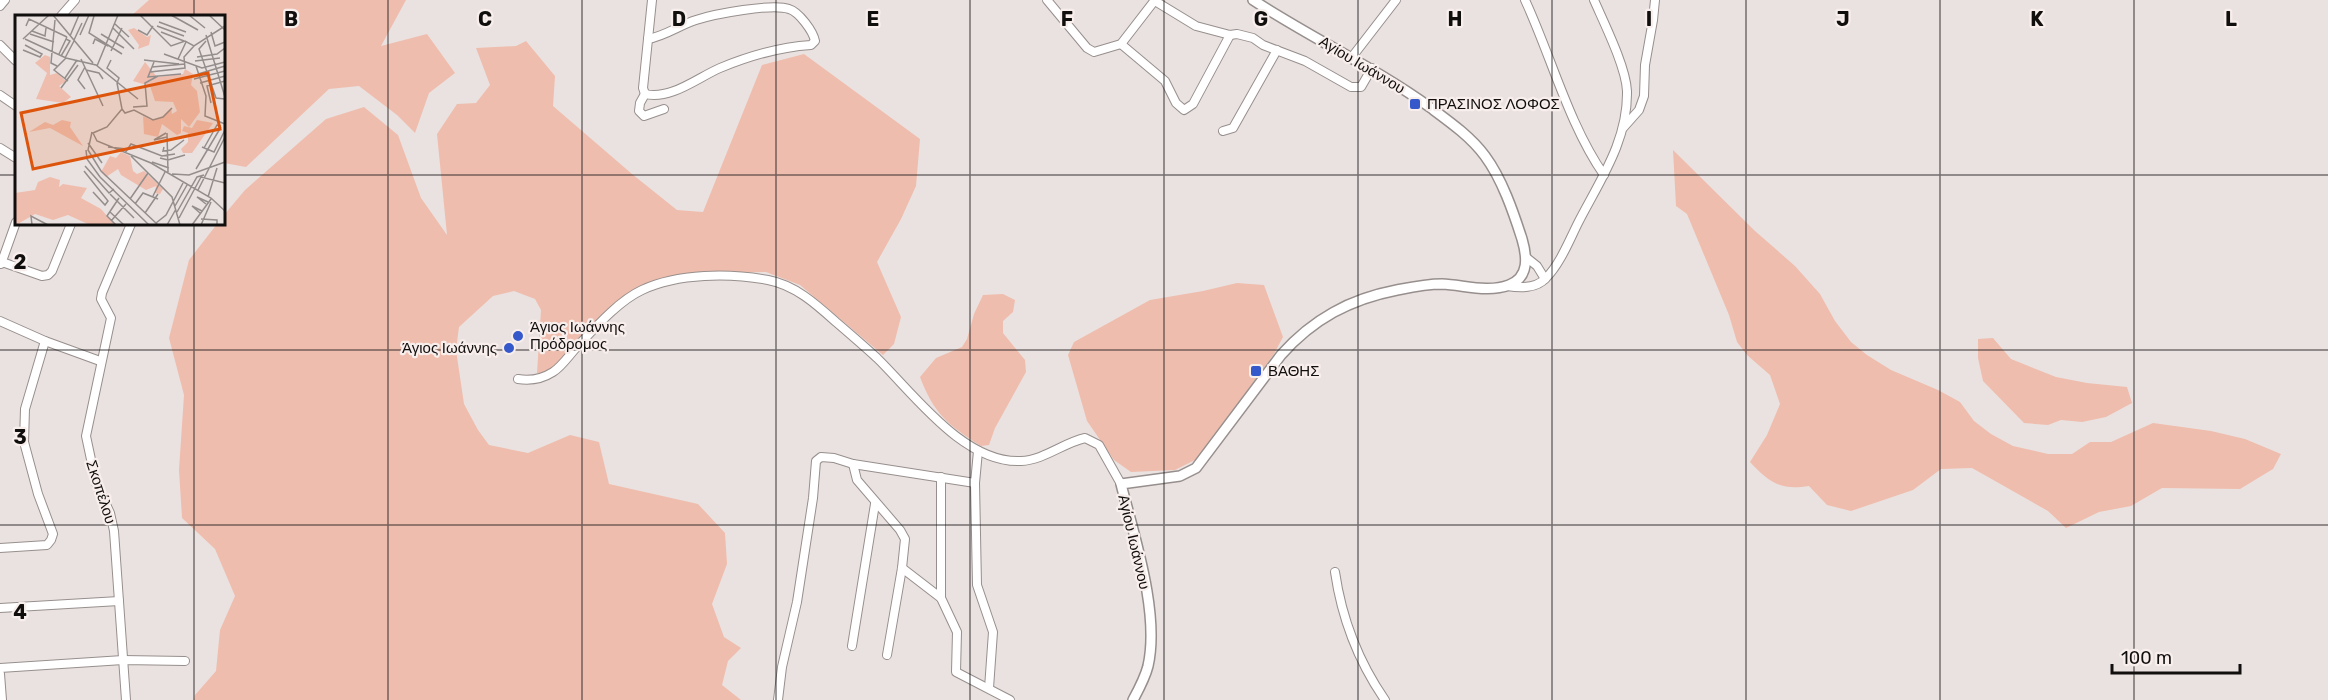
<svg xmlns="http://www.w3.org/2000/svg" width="2328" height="700" viewBox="0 0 2328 700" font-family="Rubik,sans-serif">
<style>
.green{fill:#efbdad}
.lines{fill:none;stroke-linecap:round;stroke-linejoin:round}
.minor-casing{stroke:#978f8d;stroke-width:10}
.tertiary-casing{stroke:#978f8d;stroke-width:12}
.minor{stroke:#fff;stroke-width:8}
.tertiary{stroke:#fff;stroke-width:9}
.grid{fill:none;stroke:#110e0e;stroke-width:1.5;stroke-opacity:0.55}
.poi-dot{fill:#3559ca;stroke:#f8efed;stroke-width:2}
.labels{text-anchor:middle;stroke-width:4.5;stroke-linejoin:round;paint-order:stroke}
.street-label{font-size:15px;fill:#110e0e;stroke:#f8efed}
.poi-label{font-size:15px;fill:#110e0e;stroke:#f8efed;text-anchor:start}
.inset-road{fill:none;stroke:#938d8c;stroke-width:1.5}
.view{fill:#dd550c;fill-opacity:0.15;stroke:#dd550c;stroke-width:3}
.inset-edge{fill:none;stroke:#110e0e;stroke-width:3}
.grid-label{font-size:20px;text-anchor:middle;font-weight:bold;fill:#110e0e;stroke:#f8efed;stroke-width:4.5;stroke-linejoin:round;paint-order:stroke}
</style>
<rect width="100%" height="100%" fill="#eae2e0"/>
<g class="green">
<path d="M 149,0 L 406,0 L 381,46 L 427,34 L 455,73 L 429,93 L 415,133 L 397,115 L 359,86 L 329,89 L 246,167 L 224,163 L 224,16 L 131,16 Z"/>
<path d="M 526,41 L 555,76 L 553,106 L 632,174 L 677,210 L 703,212 L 762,65 L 804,54 L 920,139 L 916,186 L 901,219 L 877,262 L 901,317 L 894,344 L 883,355 L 800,285 L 766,272 L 714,273 L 628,295 L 547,375 L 537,373 L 541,310 L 535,299 L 514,291 L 493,296 L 459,327 L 456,350 L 464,404 L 478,430 L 489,445 L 528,453 L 570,435 L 599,442 L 609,484 L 698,504 L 725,533 L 727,564 L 712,604 L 724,637 L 741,648 L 728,661 L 722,685 L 741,700 L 194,700 L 195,695 L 216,671 L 220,630 L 235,596 L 215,549 L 182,518 L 179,470 L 184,395 L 169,338 L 189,260 L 217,224 L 224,224 L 224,215 L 245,190 L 326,119 L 364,107 L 398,135 L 421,198 L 447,235 L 437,134 L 457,104 L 476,103 L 490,85 L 476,48 L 516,46 Z"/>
<path d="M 1673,150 L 1755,231 L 1795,266 L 1820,294 L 1835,321 L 1851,342 L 1867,355 L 1891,370 L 1938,390 L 1960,402 L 1974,421 L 1991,434 L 2013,446 L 2048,454 L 2072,454 L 2090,442 L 2111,442 L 2153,423 L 2211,431 L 2245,439 L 2281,454 L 2273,469 L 2240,489 L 2162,488 L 2131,506 L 2099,512 L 2066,528 L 2048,511 L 1972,468 L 1941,469 L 1913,490 L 1851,511 L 1827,505 L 1809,486 C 1780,491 1769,482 1750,462 L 1767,435 L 1780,404 L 1770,375 L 1747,355 L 1737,342 L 1729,315 L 1687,214 L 1676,206 Z"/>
<path d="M 1237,283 L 1264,285 L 1283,337 L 1274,354 L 1197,459 L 1175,470 L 1131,472 L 1114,460 L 1087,421 L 1068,355 L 1074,342 L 1150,300 L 1203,291 Z"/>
<path d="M 1003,294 L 1015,300 L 1013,312 L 1003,321 L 1003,333 L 1025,360 L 1026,372 L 995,428 L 989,445 L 981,446 C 948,425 934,414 920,377 L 936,358 L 962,347 L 967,339 L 974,314 L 983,295 Z"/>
<path d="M 1993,338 L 2011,359 L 2056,377 L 2087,383 L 2127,387 L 2132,403 L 2106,417 L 2082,422 L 2061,420 L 2048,425 L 2024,423 L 1983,381 L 1978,358 L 1978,339 Z"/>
</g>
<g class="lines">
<g class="minor-casing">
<g id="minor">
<path d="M 1047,0 L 1087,48 L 1094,52 L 1121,44 L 1155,0"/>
<path d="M 1525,0 C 1551,56 1569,125 1604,175"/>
<path d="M 1155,1 L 1196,26 L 1230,35 L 1237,34 L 1253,38 L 1263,45 L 1305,61 L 1351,87 L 1361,87 L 1372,68"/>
<path d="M 0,6 L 5,0"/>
<path d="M 61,16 L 75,0"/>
<path d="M 648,39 C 665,36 680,25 696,20 C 714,14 773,3 789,9 C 799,12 813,31 815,41 L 811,45 C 779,47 749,56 720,68 C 697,78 671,100 645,94 L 640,103 L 639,111 L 644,116 L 664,109"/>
<path d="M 1121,44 L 1165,81 L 1176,103 L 1184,110 L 1193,104 L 1230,35"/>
<path d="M 0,45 L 16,61"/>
<path d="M 1352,57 L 1396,0"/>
<path d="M 645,94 L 643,88 L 652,0"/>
<path d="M 0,95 L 16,106"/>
<path d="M 1623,128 L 1639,110 L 1644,96 L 1645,65 L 1653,20 L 1655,0"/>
<path d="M 1223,131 L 1233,128 L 1277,50"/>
<path d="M 0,148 L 16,158"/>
<path d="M 1527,258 L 1537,266 L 1545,279"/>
<path d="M 2,262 L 42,276 L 48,275 L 52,271 L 71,224"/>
<path d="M 1,264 L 16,222"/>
<path d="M 1507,286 C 1520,288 1536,289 1546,278 C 1560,264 1569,241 1578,223 C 1600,180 1628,141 1627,91 C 1626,67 1604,23 1594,0"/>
<path d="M 0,321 L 45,341 L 100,361"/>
<path d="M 518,379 C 530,381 542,379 553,372 C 561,367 568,357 575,349 C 593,330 618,301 642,290 C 678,273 730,273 768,280 C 795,285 816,304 836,322 C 850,334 864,346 877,358 C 914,394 964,464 1021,461 C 1044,460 1063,443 1085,438 L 1099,445 L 1121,484"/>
<path d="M 978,451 L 975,483 L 977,585 L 993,632 L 989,688"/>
<path d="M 853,464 L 857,480 L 900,530 L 905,539 L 902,568 L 887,655"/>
<path d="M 0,548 L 47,545 L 51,540 L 53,534 L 38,494 L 24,442 L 25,409 L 45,341"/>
<path d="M 902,568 L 941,598 L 957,632 L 956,672 L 1010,700"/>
<path d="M 1335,572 C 1342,620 1358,661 1385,700"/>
<path d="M 941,598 L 941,477"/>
<path d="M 0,608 L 119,601"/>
<path d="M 852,646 L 875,504"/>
<path d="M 0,668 L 123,660 L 185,661"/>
<path d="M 0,674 L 2,700"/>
<path d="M 126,700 L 114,531 L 110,513 L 96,483 L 86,436 L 111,318 L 101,299 L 102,293 L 131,224"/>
<path d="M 778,700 L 782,667 L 797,602 L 813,498 L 816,461 L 821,457 L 834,458 L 853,464 L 975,483"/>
</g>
</g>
<g class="tertiary-casing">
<path id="tertiary" d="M 1133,700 C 1139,689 1145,678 1148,666 C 1160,613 1134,536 1121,484 L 1180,476 L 1196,468 L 1281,355 C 1313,319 1350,299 1397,290 C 1412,287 1426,284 1442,284 C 1464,285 1488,293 1509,285 C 1530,277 1527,256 1522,239 C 1513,211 1502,179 1485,156 C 1471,137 1450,122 1431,108 C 1374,67 1311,38 1253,0"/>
</g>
<use href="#minor" class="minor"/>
<use href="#tertiary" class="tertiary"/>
</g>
<path class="grid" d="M 194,0 L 194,16M 388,0 L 388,700M 582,0 L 582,700M 776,0 L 776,700M 970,0 L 970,700M 1164,0 L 1164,700M 1358,0 L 1358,700M 1552,0 L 1552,700M 1746,0 L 1746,700M 1940,0 L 1940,700M 2134,0 L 2134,700M 0,175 L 16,175M 224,175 L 2328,175M 194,224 L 194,700M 0,350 L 2328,350M 0,525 L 2328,525"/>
<g class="poi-dot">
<rect x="1409" y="98" width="12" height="12" rx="3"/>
<circle cx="518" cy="336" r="6"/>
<circle cx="509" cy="348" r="6"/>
<rect x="1250" y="365" width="12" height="12" rx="3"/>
</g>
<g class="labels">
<g class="street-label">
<text transform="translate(1362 65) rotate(31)" y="5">Αγίου Ιωάννου</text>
<text transform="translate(101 492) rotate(72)" y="5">Σκοπέλου</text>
<text transform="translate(1134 542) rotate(77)" y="5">Αγίου Ιωάννου</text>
</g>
<g class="poi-label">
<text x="1427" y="109">ΠΡΑΣΙΝΟΣ ΛΟΦΟΣ</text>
<text x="530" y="332">Άγιος Ιωάννης<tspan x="530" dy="17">Πρόδρομος</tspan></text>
<text x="497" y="353" text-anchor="end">Άγιος Ιωάννης</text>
<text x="1268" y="376">ΒΑΘΗΣ</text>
</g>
</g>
<g transform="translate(15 15)">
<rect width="210" height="210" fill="#eae2e0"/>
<path d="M 119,13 L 132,22 L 136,20 L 134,30 L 123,34 L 124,30 L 113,15 ZM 30,40 L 35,42 L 35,60 L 42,58 L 51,66 L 44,71 L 56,82 L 48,88 L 21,84 L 32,58 L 20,48 ZM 130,47 L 142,62 L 168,59 L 170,54 L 178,59 L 176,70 L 182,76 L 185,97 L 174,112 L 166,104 L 166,118 L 162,120 L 147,109 L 143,122 L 129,119 L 128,101 L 136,105 L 146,103 L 156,93 L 157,99 L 162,96 L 158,87 L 140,86 L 135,71 L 118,66 ZM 47,105 L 56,107 L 55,112 L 68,131 L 35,113 L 14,117 L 30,107 L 38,110 ZM 182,105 L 198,108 L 177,138 L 168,138 L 166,134 L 173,127 L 173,118 L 167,116 L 169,111 L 177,113 ZM 106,137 L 115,141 L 118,156 L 122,159 L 129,156 L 148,174 L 145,179 L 140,178 L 141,171 L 131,175 L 106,160 L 103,154 L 91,162 L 86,157 L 95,141 L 101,143 ZM 35,162 L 45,165 L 44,172 L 48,169 L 72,173 L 66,183 L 86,194 L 100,210 L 75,210 L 53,200 L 38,205 L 20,199 L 1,210 L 0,178 L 20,175 L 23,167 Z" fill="#efbdad"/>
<path class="inset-road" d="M 38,0 L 78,48M 125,0 L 156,31 L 170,26 L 179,31 L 210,11M 156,0 L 183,15M 174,0 L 190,13M 194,0 L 210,15M 79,1 L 74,18 L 107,39M 40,5 L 36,48 L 42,51M 144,7 L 171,17M 100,9 L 114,22M 11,11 L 14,4 L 52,22M 142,11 L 169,21M 98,13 L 119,34M 123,15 L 132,20 L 138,11M 17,16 L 30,21 L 31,13M 146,17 L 169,26M 196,17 L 200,31 L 210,27M 15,19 L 39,27M 86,19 L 109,33M 65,20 L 74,0M 191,20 L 210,82M 55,21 L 64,0M 8,24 L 34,0M 10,24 L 51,43 L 81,50 L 123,84M 59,25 L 67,8M 191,26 L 184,34 L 201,83 L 210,84M 78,29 L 80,24 L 93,31M 8,35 L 25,42 L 27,39 L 10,30M 96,36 L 107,13M 44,39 L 52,22M 149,39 L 187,53 L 210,47M 46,41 L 55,26 L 51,24M 182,42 L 202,39 L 210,33M 50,43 L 59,26M 51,43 L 39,55 L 53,66M 66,44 L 88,91M 163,44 L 171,27M 96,45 L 92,53 L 104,63 L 102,68M 129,45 L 164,49M 180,46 L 205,43M 139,47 L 133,62 L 166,59M 82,51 L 103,0M 181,51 L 191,81 L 190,101 L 210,109M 70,52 L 63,65 L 70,74M 137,52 L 170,49M 71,55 L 84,58 L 88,64M 135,57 L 170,53 L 169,42 L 179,31M 183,59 L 210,51M 50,63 L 62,45M 179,64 L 210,56M 102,68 L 107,94 L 92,112 L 78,118 L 82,126 L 136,148 L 196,183 L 210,196M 185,68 L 210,61M 46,73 L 63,50M 196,88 L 192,71 L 210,66M 118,92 L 132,91 L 130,68 L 143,61M 107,94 L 110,98 L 119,95 L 138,105 L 148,102 L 157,93M 77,117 L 73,135 L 86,156 L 143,210M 151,118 L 139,125 L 152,122M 152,118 L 153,157M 73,128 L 87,148M 93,132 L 112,134M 149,132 L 148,136 L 156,135 L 169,125M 187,132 L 199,137 L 210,115M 189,133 L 202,110 L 206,111M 71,135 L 72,144 L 85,162 L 134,210M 110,138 L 116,129 L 147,141 L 160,139M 116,141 L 157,182 L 165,210M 145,143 L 153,145 L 170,140M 137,147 L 154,153M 70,151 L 94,178 L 99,174M 181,154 L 206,112M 69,156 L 93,186 L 90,190 L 78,177M 157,159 L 174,160 L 210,147M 183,175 L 210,122M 95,179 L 119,203M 138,181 L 150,157M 193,182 L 202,153M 115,184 L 133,158M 120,189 L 128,178 L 143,184M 191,189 L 182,182 L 193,187M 160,191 L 172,170M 95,197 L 109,210M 162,197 L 182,162 L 189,160M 130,198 L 143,179M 185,198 L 177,191 L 187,196M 164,203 L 186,162 L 210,168M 186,204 L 202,205 L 202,210M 96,206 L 111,189M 141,208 L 151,200 L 168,168M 17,210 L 16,201 L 33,210M 101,210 L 92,201 L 104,183M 152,210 L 161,194M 177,210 L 196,184M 186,210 L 196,187"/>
<path class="view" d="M 193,58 L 205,114 L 18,154 L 6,98 Z"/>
<rect width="210" height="210" class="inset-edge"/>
</g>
<g class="grid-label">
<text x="291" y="26">B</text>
<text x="485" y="26">C</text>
<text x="679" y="26">D</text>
<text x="873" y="26">E</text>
<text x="1067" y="26">F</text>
<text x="1261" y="26">G</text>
<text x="1455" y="26">H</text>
<text x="1649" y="26">I</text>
<text x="1843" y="26">J</text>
<text x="2037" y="26">K</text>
<text x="2231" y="26">L</text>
<text x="20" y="269">2</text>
<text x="20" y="444">3</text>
<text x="20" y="619">4</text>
</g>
<path d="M2112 664v9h128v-9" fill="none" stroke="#110e0e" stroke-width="3"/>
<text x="2121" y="664" font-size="18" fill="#110e0e" stroke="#f8efed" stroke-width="4.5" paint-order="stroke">100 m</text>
</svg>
